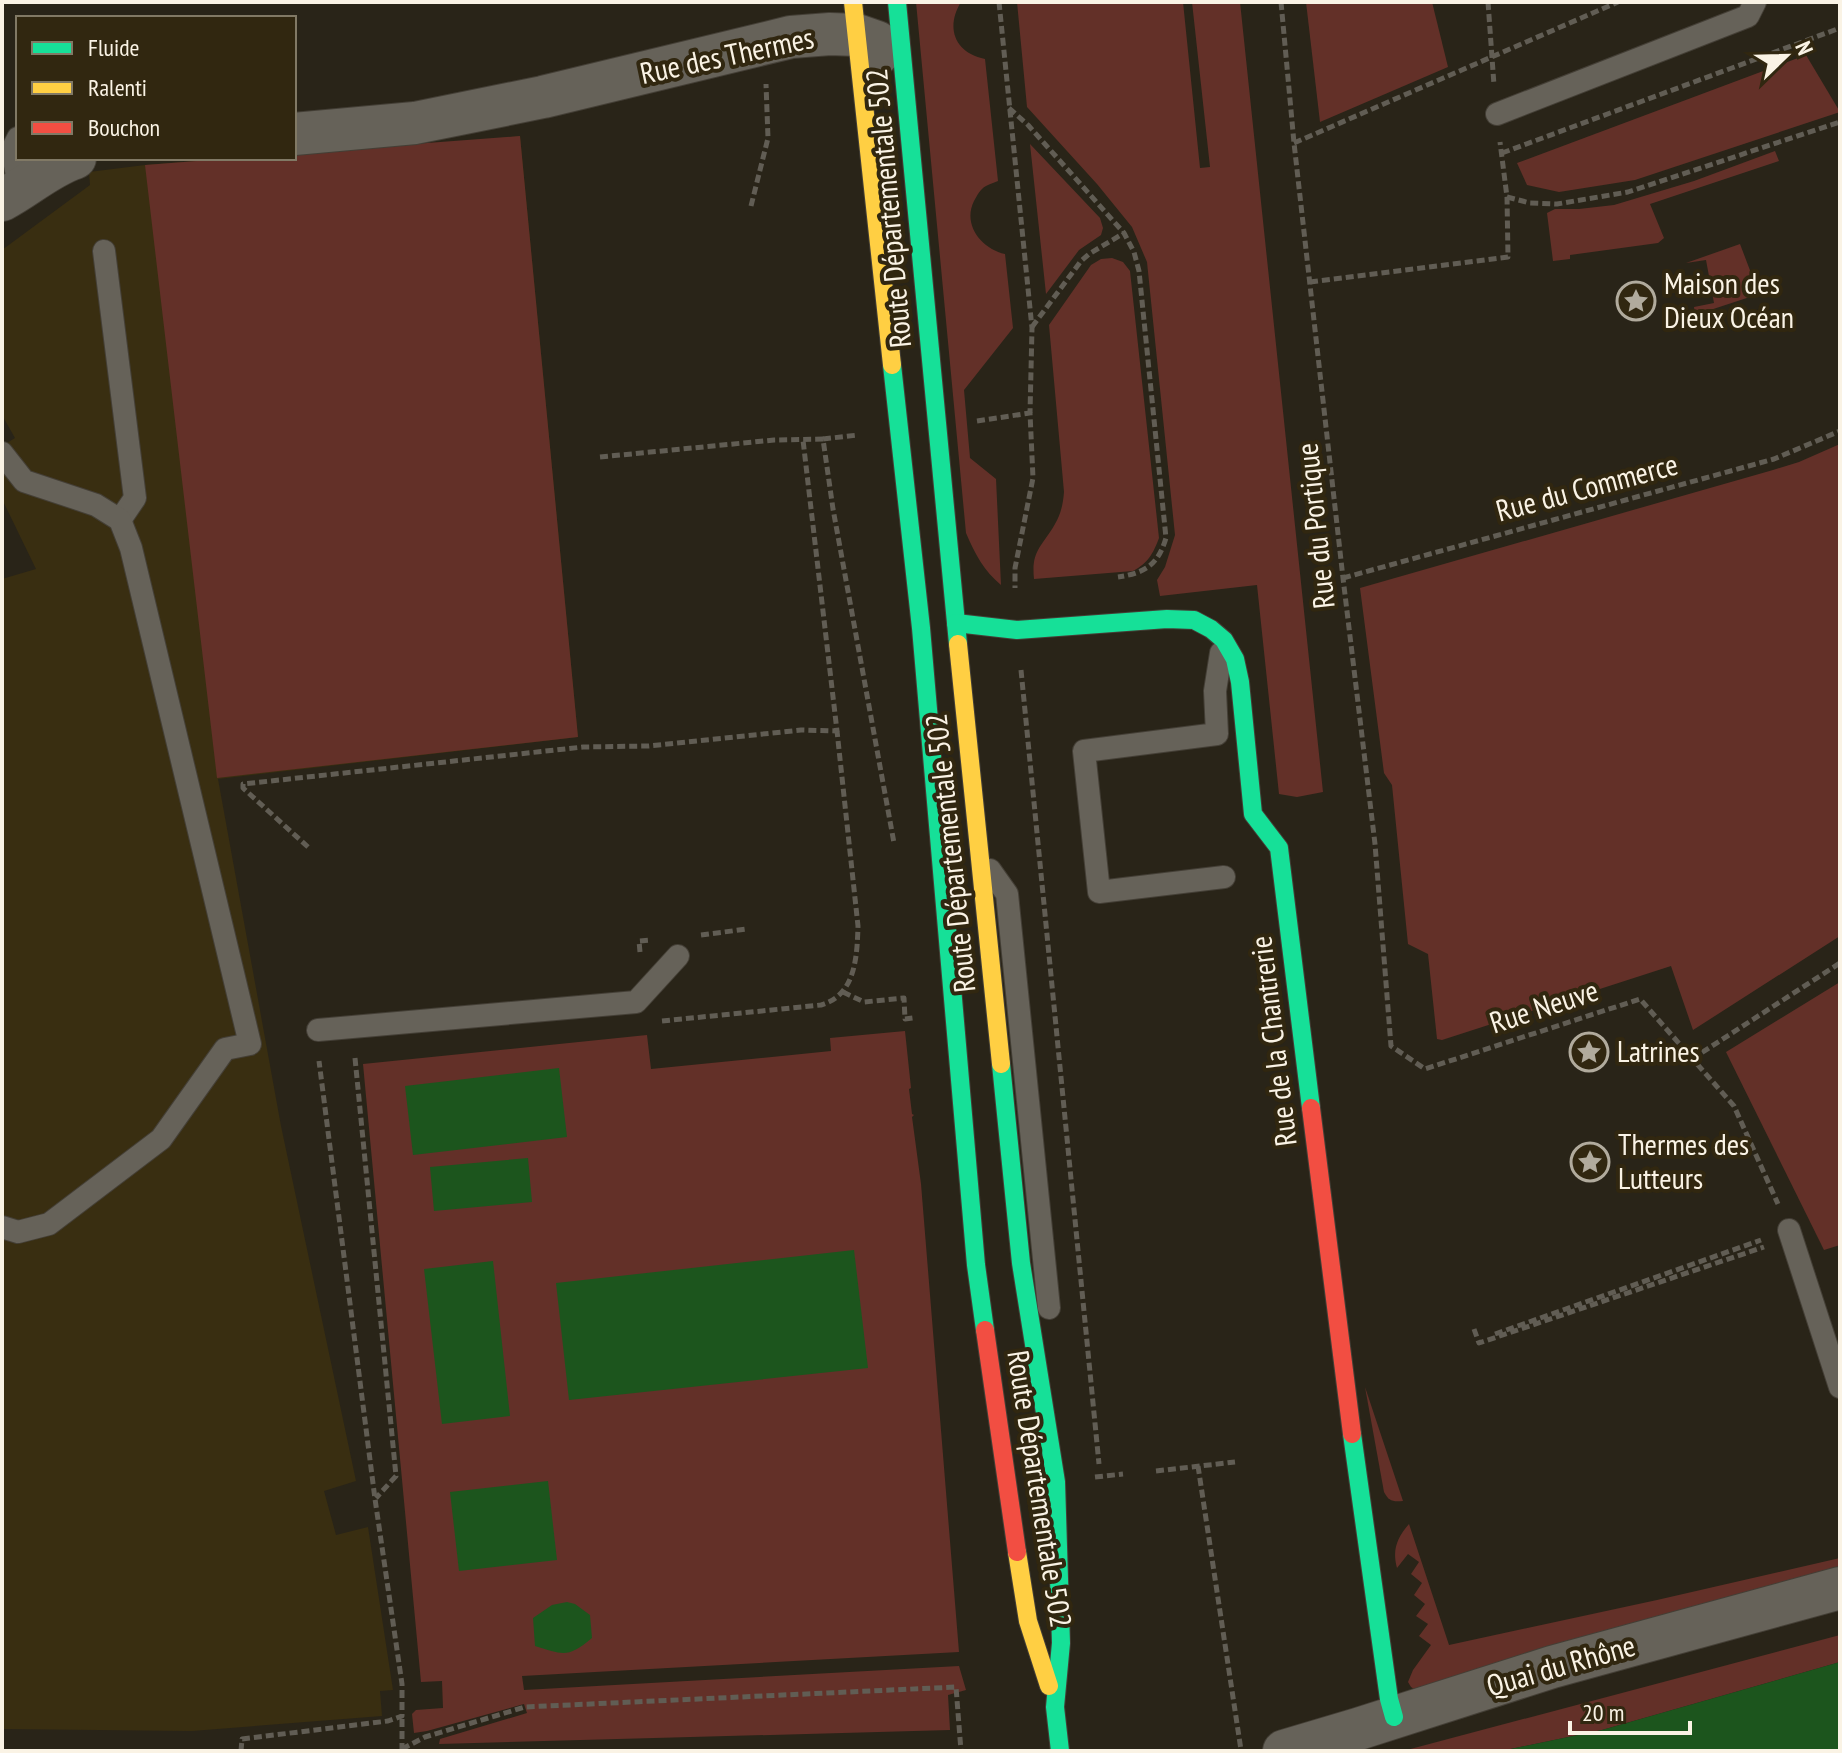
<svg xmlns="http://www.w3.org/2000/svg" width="1842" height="1753" viewBox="0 0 1842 1753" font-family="'PT Sans Narrow',sans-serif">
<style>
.built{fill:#392e11}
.green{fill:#633028}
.water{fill:#1c551d}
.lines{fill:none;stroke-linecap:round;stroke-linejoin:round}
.lane-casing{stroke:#443f36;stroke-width:24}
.street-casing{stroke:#443f36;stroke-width:44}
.fast-casing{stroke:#443f36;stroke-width:20}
.slow-casing{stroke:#443f36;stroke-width:20}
.jam-casing{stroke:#443f36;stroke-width:20}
.path{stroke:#615d54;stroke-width:5;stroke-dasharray:8 4;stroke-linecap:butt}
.lane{stroke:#666259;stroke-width:22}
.street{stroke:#666259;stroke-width:42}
.fast{stroke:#16e098;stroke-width:18}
.slow{stroke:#ffcf43;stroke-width:18}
.jam{stroke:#f24e42;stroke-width:18}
.labels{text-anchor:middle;stroke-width:8;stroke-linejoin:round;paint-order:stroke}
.street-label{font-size:30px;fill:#faf3e5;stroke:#312710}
.poi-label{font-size:30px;fill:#faf3e5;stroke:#312710;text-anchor:start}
</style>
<rect width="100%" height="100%" fill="#292418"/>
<path class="built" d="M 520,136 L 578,737 L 218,779 L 281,1126 L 356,1481 L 324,1491 L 336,1535 L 368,1527 L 393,1690 L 380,1691 L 382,1716 L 192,1731 L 2,1729 L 2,579 L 36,569 L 2,499 L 2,446 L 15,438 L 2,415 L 2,250 L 90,185 L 89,172 L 145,165 L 235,158 L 294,158 Z"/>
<g class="green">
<path d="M 916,2 L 961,2 C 945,28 955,53 985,59 L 998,181 C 994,183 989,184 986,186 C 980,189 977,196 974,201 C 962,225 982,249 1005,254 L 1013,328 L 964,390 L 970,458 L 996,479 L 1001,585 C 984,571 975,554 966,533 Z"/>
<path d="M 1017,2 L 1183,2 L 1200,168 L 1210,167 L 1192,2 L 1240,2 L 1323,792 L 1297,797 L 1279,794 L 1257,585 L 1160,596 L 1157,580 L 1165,567 L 1175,535 L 1147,262 L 1132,227 L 1097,184 L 1027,107 Z"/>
<path d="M 1306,2 L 1432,2 L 1448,67 L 1320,122 Z"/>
<path d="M 1806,55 L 1840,112 L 1635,180 L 1559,192 L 1527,185 L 1517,163 Z"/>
<path d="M 520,136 L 578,737 L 217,778 L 145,165 L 235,158 L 294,158 L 294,153 Z"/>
<path d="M 1030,144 L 1100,218 L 1103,228 L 1101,235 L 1079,250 L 1046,294 Z"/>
<path d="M 1775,151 L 1779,161 L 1650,204 L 1664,238 L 1658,243 L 1570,255 L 1570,259 L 1553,261 L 1547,213 L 1555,209 L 1579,209 L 1614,205 L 1694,181 Z"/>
<path d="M 1740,244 L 1759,294 L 1695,315 L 1694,307 L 1714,303 L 1706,260 L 1686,263 Z"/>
<path d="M 1112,258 L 1123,262 L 1130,271 L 1159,538 C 1153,554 1148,563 1133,571 L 1034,579 C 1031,550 1042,547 1055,524 C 1061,514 1063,504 1064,492 L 1049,325 L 1091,265 L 1101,259 Z"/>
<path d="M 1840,444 L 1840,936 L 1693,1030 L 1671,966 L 1442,1040 L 1437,1039 L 1428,954 L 1408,944 L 1392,785 L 1384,773 L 1360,588 L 1773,470 L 1799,462 Z"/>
<path d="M 1840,982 L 1840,1245 L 1824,1250 L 1726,1052 Z"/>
<path d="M 905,1031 L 911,1088 L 909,1089 L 912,1114 L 914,1115 L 912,1117 L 921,1184 L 959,1652 L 522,1676 L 524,1690 L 959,1666 L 966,1690 L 948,1695 L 950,1730 L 439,1744 L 440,1739 L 527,1713 L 524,1704 L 427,1731 L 414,1733 L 412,1714 L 416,1710 L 443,1708 L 442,1681 L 421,1682 L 363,1064 L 647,1035 L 651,1069 L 831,1051 L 830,1038 Z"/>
<path d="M 1365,1387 L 1403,1501 C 1392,1502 1389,1501 1384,1492 Z"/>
<path d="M 1409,1524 L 1449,1645 L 1657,1600 L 1840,1558 L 1840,1573 L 1534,1654 L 1414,1689 L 1411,1687 L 1408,1682 L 1413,1670 L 1431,1645 L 1419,1636 L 1428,1624 L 1416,1616 L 1425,1604 L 1414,1595 L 1422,1583 L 1411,1574 L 1419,1562 L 1408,1554 L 1397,1568 C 1392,1550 1397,1538 1409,1524 Z"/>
<path d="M 1840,1635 L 1840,1662 L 1602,1730 L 1501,1751 L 1403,1751 Z"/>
</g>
<g class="water">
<path d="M 559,1068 L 567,1137 L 413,1155 L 405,1086 Z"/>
<path d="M 528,1158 L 532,1202 L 434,1211 L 430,1167 Z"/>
<path d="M 854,1250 L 868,1368 L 569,1400 L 556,1283 Z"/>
<path d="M 493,1261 L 510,1416 L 442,1424 L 424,1269 Z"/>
<path d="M 548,1481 L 557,1560 L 459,1571 L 450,1492 Z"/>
<path d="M 567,1602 L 575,1604 L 590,1615 L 592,1638 C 568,1658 564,1655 535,1646 L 533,1618 L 552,1605 Z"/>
<path d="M 1840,1662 L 1840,1751 L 1501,1751 L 1602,1730 Z"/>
</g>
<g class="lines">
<g class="lane-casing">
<g id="lane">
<path d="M 1497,114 L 1748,16 L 1755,2"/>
<path d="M 18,138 L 12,150 L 20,191"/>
<path d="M 104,251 L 135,498 L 120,520"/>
<path d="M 2,453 L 24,481 L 96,505 L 120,520 L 131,548 L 250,1044 L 225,1049 L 161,1139 L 49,1224 L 18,1232 L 2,1227"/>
<path d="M 1221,653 L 1215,691 L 1217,734 L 1084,751 L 1099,892 L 1224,877"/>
<path d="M 990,870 L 1007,894 L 1049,1308"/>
<path d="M 318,1030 L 636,1002 L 678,956"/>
<path d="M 1789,1230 L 1840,1387"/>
</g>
</g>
<g class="street-casing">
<g id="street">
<path d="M 294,134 L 415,123 L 543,97 L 791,37 L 830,34 L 857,35 L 877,42 L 878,54"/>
<path d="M 2,200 C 27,187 48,167 75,158"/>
<path d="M 1284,1751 L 1358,1729 L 1552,1667 L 1840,1588"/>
</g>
</g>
<g class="fast-casing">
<g id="fast">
<path d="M 897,2 L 958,644"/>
<path d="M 892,365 L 921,628 L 976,1265 L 985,1330"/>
<path d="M 956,623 L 1017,630 L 1167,619 L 1194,620 L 1211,629 L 1224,640 L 1235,659 L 1240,682 L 1253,814 L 1279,848 L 1311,1108"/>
<path d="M 1001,1064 L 1021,1263 L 1056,1482 L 1061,1643 L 1055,1707 L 1060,1751"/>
<path d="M 1352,1434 L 1389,1699 L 1394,1717"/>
</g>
</g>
<g class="slow-casing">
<g id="slow">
<path d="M 853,2 L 892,365"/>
<path d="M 958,644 L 1001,1064"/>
<path d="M 1017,1552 L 1028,1621 L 1049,1686"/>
</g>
</g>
<g class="jam-casing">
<g id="jam">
<path d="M 1311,1108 L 1352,1434"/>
<path d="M 985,1330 L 1017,1552"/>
</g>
</g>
<g class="path">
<path d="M 999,2 L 1032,328 L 1030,413"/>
<path d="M 1281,2 L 1294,143 L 1343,578 L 1375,844 L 1391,1046 L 1425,1069 L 1640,999 L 1734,1106 L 1778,1204"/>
<path d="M 1488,2 L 1494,85"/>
<path d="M 1009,108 L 1028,125 L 1124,233 L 1134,252 L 1139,271 L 1166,538 C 1158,565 1145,573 1118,577"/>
<path d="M 1294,143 L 1618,2"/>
<path d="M 1502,153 L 1840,28"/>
<path d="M 1507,197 L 1530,203 L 1557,204 L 1628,192 L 1840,122"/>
<path d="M 751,206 L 768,138 L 766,84"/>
<path d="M 1310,282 L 1508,257 L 1507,197 L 1500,142"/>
<path d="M 1032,327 L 1081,261 L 1089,254 L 1124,233"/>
<path d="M 977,421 L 1030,413 L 1033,478 L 1015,568 L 1015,588"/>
<path d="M 823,439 L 858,435"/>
<path d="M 600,457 L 774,440 L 823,439 L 833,509 L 894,843"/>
<path d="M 1343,578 L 1774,459 L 1840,431"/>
<path d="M 1021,670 L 1099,1464"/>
<path d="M 308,847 L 243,788 L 243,784 L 583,747 L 649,746 L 801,730 L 837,731 L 803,440"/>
<path d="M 701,935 L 747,929"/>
<path d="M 640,952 L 639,941 L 651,940"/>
<path d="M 843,992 L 864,1002 L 904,998 L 905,1019 L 913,1018"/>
<path d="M 662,1021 L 821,1005 C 856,995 857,956 858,926 L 837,731"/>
<path d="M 355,1058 L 396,1476 L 376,1498"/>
<path d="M 1692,1059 L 1840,963"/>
<path d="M 1474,1329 L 1479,1343 L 1764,1247"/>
<path d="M 1495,1334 L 1761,1240"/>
<path d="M 1198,1466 L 1241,1750"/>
<path d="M 1156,1471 L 1235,1462"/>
<path d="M 1095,1477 L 1123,1474"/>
<path d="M 402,1749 L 425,1737 L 525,1707 L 956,1687 L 961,1751"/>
<path d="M 241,1751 L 242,1739 L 388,1721 L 402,1716 L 402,1684 L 375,1499 L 319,1061"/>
<path d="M 402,1751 L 402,1716"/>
</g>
<use href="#lane" class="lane"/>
<use href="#street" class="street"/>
<use href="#fast" class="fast"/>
<use href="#slow" class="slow"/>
<use href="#jam" class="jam"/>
</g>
<defs>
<g id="sight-ring" transform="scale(2)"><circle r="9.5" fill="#312710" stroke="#b1ab9d" stroke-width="1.5"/><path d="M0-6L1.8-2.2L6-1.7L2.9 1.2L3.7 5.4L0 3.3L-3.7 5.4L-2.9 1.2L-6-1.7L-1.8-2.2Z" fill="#b1ab9d"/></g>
</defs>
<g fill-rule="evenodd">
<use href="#sight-ring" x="1636" y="301"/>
<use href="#sight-ring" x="1589" y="1052"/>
<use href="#sight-ring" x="1590" y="1162"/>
</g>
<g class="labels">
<g class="street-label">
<text transform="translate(727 56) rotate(-12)" y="10">Rue des Thermes</text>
<text transform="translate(889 208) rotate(-95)" y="10">Route Départementale 502</text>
<text transform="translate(1587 488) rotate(-15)" y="10">Rue du Commerce</text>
<text transform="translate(1316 526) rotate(-96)" y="10">Rue du Portique</text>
<text transform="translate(951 853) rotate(-96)" y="10">Route Départementale 502</text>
<text transform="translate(1544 1007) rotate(-18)" y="10">Rue Neuve</text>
<text transform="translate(1274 1041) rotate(-97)" y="10">Rue de la Chantrerie</text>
<text transform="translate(1039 1489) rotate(81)" y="10">Route Départementale 502</text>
<text transform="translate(1561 1666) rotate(-16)" y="10">Quai du Rhône</text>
</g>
<g class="poi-label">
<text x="1664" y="294">Maison des<tspan x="1664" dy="34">Dieux Océan</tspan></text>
<text x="1617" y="1062">Latrines</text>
<text x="1618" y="1155">Thermes des<tspan x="1618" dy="34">Lutteurs</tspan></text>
</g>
</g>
<rect width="1842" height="1753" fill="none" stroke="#faf3e5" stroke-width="8"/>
<rect x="16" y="16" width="280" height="144" fill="#312710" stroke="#817965" stroke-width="2"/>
<rect x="32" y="42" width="40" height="12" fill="#16e098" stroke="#817965" stroke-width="2"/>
<text x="88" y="56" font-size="24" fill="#faf3e5">Fluide</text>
<rect x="32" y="82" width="40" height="12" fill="#ffcf43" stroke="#817965" stroke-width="2"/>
<text x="88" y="96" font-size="24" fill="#faf3e5">Ralenti</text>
<rect x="32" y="122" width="40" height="12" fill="#f24e42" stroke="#817965" stroke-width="2"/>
<text x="88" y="136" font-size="24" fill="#faf3e5">Bouchon</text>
<g transform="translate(1786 56) rotate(67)" stroke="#312710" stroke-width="6" paint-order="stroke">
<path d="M0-6L14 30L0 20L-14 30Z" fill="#faf3e5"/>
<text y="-12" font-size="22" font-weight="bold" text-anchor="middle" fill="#faf3e5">N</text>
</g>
<path d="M1570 1721v12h120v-12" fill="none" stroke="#faf3e5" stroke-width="4"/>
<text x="1582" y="1721" font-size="24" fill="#faf3e5" stroke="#312710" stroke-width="6" paint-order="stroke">20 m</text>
</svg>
